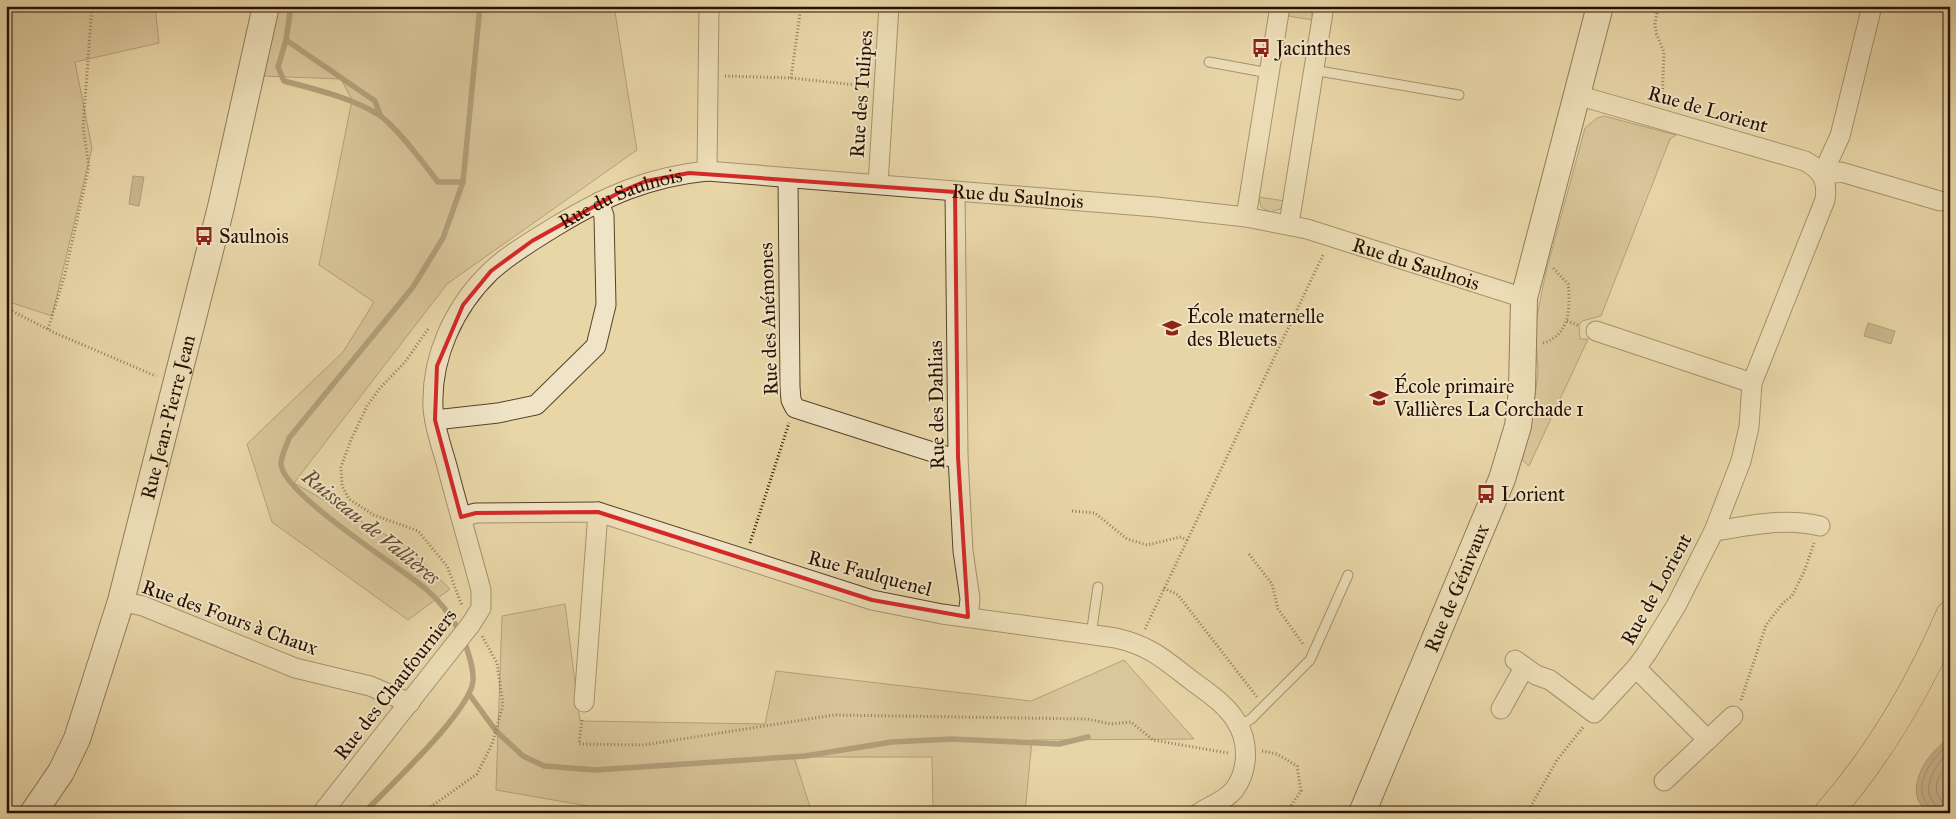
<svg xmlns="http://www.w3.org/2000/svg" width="1956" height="819" viewBox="0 0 1956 819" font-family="'IM FELL Great Primer',serif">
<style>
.green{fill:#c7b48b;stroke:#776246}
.water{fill:#a6936f;stroke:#735f43}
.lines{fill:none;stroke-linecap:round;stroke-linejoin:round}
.shore{stroke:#665238;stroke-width:1}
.stream{stroke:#735f43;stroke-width:5.5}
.lane-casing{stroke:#57422a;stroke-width:11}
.street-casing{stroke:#57422a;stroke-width:21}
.secondary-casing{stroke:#271001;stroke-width:28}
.highway-casing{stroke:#271001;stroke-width:29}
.path{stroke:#271001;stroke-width:3;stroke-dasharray:1 2.5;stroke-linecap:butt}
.lane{stroke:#f0e4c6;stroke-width:9}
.street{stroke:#f0e4c6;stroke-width:19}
.secondary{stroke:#f0e4c6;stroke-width:26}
.highway{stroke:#e8d6a7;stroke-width:28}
.marked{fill:none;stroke:#d62828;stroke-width:4;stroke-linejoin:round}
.labels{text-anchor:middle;stroke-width:4;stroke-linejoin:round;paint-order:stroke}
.poi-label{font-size:20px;fill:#271001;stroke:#f0e4c6;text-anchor:start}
.street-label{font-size:20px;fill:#271001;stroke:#f0e4c6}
.water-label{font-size:21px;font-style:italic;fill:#604b32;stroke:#f0e4c6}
</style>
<rect width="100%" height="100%" fill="#e8d6a7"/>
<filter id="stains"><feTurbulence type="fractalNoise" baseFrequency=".004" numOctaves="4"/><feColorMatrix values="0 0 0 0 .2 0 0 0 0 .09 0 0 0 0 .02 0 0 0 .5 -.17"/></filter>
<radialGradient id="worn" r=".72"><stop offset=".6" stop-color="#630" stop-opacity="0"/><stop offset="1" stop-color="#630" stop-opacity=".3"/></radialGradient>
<g class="green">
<path d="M 6,6 L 155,6 L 159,43 L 75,62 L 92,148 L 52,316 L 6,301 Z"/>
<path d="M 276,6 L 614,6 L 637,150 L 447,284 L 294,483 L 407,547 L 450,589 L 408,620 L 272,522 L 247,444 L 343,352 L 374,302 L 319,265 L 352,100 L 341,79 L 261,76 Z"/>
<path d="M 1307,6 L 1311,10 L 1313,20 L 1288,16 L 1293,7 Z"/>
<path d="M 1604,116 L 1676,135 L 1670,139 L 1601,316 L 1582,321 L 1579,325 L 1580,339 L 1588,339 L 1529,466 L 1522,460 L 1531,428 L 1538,372 L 1536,338 L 1537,316 L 1546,272 L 1585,128 L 1597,118 Z"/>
<path d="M 1259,197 L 1285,201 L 1280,209 L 1270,212 L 1261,207 Z"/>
<path d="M 565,604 L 580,721 L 765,724 L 776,671 L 1031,701 L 1124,660 L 1194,739 L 1032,740 L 1025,813 L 933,813 L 932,757 L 794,757 L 812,813 L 580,813 L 588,806 L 496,790 L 502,616 Z"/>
</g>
<g class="water">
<path d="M 133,176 L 144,177 L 139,206 L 129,204 Z"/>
<path d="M 1868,323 L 1895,331 L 1891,344 L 1864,336 Z"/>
<path d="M 1950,738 L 1950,813 L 1928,813 C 1925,809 1920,804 1918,800 C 1910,777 1932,749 1950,738 Z"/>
</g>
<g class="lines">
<g class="shore">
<path d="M 1931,813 C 1931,807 1926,804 1924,799 C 1915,780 1935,754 1950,744"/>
<path d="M 1938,813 C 1937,805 1931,801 1929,794 C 1926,779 1939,761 1950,751"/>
<path d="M 1945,813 C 1945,805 1941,801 1938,795 C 1932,784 1943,770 1950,762"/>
</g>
<g class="stream">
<path d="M 291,6 L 286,40 L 278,67 L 284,81 C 317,90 350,97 379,115 C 396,126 424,164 438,182 L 463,182"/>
<path d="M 286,40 L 375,101 L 380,115"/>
<path d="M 460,632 C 451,616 441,602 427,590 C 402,568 280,493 281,463 C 281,456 287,445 289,438 L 413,287 L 443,238 L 463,182 L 480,6"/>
<path d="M 469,694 L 496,731 L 523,756 L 544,766 L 595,770 L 805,756 L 892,742 L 951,739 L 1059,744 L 1088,737"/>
<path d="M 364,813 C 387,788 470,712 473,681 C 474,667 468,653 464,640"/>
</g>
<g class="lane-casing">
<g id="lane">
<path d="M 1031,7 L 1031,6"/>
<path d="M 1209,62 L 1269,73"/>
<path d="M 1313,70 L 1459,95"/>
<path d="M 1091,635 L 1098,587"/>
<path d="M 1239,726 L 1251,719 L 1310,660 L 1348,575"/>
</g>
</g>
<g class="street-casing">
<g id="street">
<path d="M 707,171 L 709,6"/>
<path d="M 1822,175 L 1840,136 L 1872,6"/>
<path d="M 1822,175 L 1841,172 L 1940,201"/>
<path d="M 788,178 L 790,387 L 791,400 L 795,408 L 945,456 L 958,457"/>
<path d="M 878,184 L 889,6"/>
<path d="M 955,192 L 958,457 L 963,551 L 970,599 L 968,617"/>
<path d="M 1246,217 L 1280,6"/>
<path d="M 1289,224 L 1324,6"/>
<path d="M 1596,331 L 1752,383"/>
<path d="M 435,420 L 498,413 L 536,405 L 596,346 L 606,305 L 604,216 L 599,202"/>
<path d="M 461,517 L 476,513 L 598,512 L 872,600 L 942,614 L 1116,638 C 1150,646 1164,659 1191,680 C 1207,692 1226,704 1236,721 C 1249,741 1249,770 1234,790 C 1226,800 1210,806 1199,813"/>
<path d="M 1714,531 C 1749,526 1784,517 1820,526"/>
<path d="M 121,601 L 143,606 L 295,668 L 370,686 L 410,703"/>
<path d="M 1515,660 L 1536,675 L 1550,680 L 1594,713 L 1636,668 L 1647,653 L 1676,606 L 1714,531 L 1741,461 L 1749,427 L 1752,383 L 1825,200 C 1828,181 1822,170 1805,161 L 1577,95"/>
<path d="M 1636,668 L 1708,740"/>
<path d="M 584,702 L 598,512"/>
<path d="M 1501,709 L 1524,668"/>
<path d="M 1664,781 L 1733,716"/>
<path id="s1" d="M 322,813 L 471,624 L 481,608 L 481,590 C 470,549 458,508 447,466 C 442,447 434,427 433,407 C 431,357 454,307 490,272 C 509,254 534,240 556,226 C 606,196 648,177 707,171 L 1156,207 L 1246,217 L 1307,229 L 1524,298"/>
</g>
</g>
<g class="secondary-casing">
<g id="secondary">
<path id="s2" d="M 33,813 L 61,772 L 77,739 L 121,601 L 221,207 L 266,6"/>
<path id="s3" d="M 1362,813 L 1502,479 L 1518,426 L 1522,390 L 1524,298 L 1600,6"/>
</g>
</g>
<g class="highway-casing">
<path id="highway" d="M 1828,813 C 1879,755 1919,686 1950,615"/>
</g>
<g class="path">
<path d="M 1658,6 L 1655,24 L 1656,33 L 1664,52 L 1662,101"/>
<path d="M 725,76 L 791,78 L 866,86"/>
<path d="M 791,78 L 801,6"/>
<path d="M 6,308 L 55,333 L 156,376"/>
<path d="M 1567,321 L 1580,326"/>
<path d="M 48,329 L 64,278 L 89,167 L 83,127 L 92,6"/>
<path d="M 428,329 L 405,362 L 380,388 L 367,406 L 350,442 L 341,467 L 342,486 L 349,499 L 374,515 L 418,531 L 447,566 L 462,606"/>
<path d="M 1543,343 C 1569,336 1571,308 1568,284 L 1553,268"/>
<path d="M 1072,511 L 1095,513 L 1127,539 L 1147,545 L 1181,537 L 1187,540"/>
<path d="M 750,543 L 789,423"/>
<path d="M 1249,554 L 1272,584 L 1278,609 L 1303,644"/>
<path d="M 1164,588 L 1178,595 L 1257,697"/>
<path d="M 1145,629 L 1324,253"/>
<path d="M 1741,700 L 1766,625 L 1783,603 L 1792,596 L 1804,572 L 1814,543"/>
<path d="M 582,720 L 579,744 L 644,745 L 834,715 L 1087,719 L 1111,724 L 1131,722 L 1153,740 L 1228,753"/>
<path d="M 1262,751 L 1277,754 L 1297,766 L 1301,791 L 1286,813"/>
<path d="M 422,813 L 477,774 L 492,744 L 503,705 L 497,663 L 482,636"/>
<path d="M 1527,813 L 1557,760 L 1584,726"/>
</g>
<use href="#lane" class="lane"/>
<use href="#street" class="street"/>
<use href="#secondary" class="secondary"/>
<use href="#highway" class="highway"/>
</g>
<path d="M0 0H1956V819H0ZM 689,173 L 955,192 L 958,457 L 968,617 L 872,600 L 598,512 L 476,513 L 461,517 L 435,420 L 437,366 L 463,305 L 491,271 L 532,241 L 620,192 L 646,181 Z" fill="#e8d6a7" fill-opacity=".55" fill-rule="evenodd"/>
<path class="marked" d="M 689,173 L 955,192 L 958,457 L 968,617 L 872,600 L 598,512 L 476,513 L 461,517 L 435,420 L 437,366 L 463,305 L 491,271 L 532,241 L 620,192 L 646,181 Z"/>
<defs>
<g id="bus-bare" transform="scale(1.5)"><path d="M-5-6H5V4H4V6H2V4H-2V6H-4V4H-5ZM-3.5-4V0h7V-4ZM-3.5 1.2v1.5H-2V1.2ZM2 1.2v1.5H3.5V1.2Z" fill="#8f2418" stroke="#f0e4c6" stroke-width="2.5" paint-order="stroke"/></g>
<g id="school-bare" transform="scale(1.5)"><path d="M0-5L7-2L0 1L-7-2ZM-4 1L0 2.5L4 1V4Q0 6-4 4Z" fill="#8f2418" stroke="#f0e4c6" stroke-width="2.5" paint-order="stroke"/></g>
</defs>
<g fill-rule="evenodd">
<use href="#bus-bare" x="1261" y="48"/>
<use href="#bus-bare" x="204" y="236"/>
<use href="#school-bare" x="1172" y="328"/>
<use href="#school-bare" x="1379" y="398"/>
<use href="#bus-bare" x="1486" y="494"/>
</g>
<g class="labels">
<g class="poi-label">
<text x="1276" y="55">Jacinthes</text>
<text x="219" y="243">Saulnois</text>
<text x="1187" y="323">École maternelle<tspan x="1187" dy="23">des Bleuets</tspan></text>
<text x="1394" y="393">École primaire<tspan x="1394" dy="23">Vallières La Corchade 1</tspan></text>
<text x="1501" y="501">Lorient</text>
</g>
<g class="street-label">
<text transform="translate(861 94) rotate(-86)" y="7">Rue des Tulipes</text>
<text transform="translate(1708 109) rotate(16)" y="7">Rue de Lorient</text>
<text dy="7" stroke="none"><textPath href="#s1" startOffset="1172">Rue du Saulnois</textPath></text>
<text dy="7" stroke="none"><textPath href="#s1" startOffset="769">Rue du Saulnois</textPath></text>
<text dy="7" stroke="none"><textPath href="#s1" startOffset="1578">Rue du Saulnois</textPath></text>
<text transform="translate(768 319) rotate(-92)" y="7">Rue des Anémones</text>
<text transform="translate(936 405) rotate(-91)" y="7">Rue des Dahlias</text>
<text dy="7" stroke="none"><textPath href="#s2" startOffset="421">Rue Jean-Pierre Jean</textPath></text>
<text transform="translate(870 573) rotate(15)" y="7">Rue Faulquenel</text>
<text dy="7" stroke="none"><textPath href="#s3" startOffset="244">Rue de Génivaux</textPath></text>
<text transform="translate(1656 589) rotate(-61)" y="7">Rue de Lorient</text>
<text transform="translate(230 617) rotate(20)" y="7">Rue des Fours à Chaux</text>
<text transform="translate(395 684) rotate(-52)" y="7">Rue des Chaufourniers</text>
</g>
<g class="water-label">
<text transform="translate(371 527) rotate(39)" y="7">Ruisseau de Vallières</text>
</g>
</g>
<rect width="1956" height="819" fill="none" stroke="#e8d6a7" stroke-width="25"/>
<rect x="8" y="8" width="1941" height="804" fill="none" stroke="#271001" stroke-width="2.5"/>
<rect x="12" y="12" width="1931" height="794" fill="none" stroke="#271001"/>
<rect width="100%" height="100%" filter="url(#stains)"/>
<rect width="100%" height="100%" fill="url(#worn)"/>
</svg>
